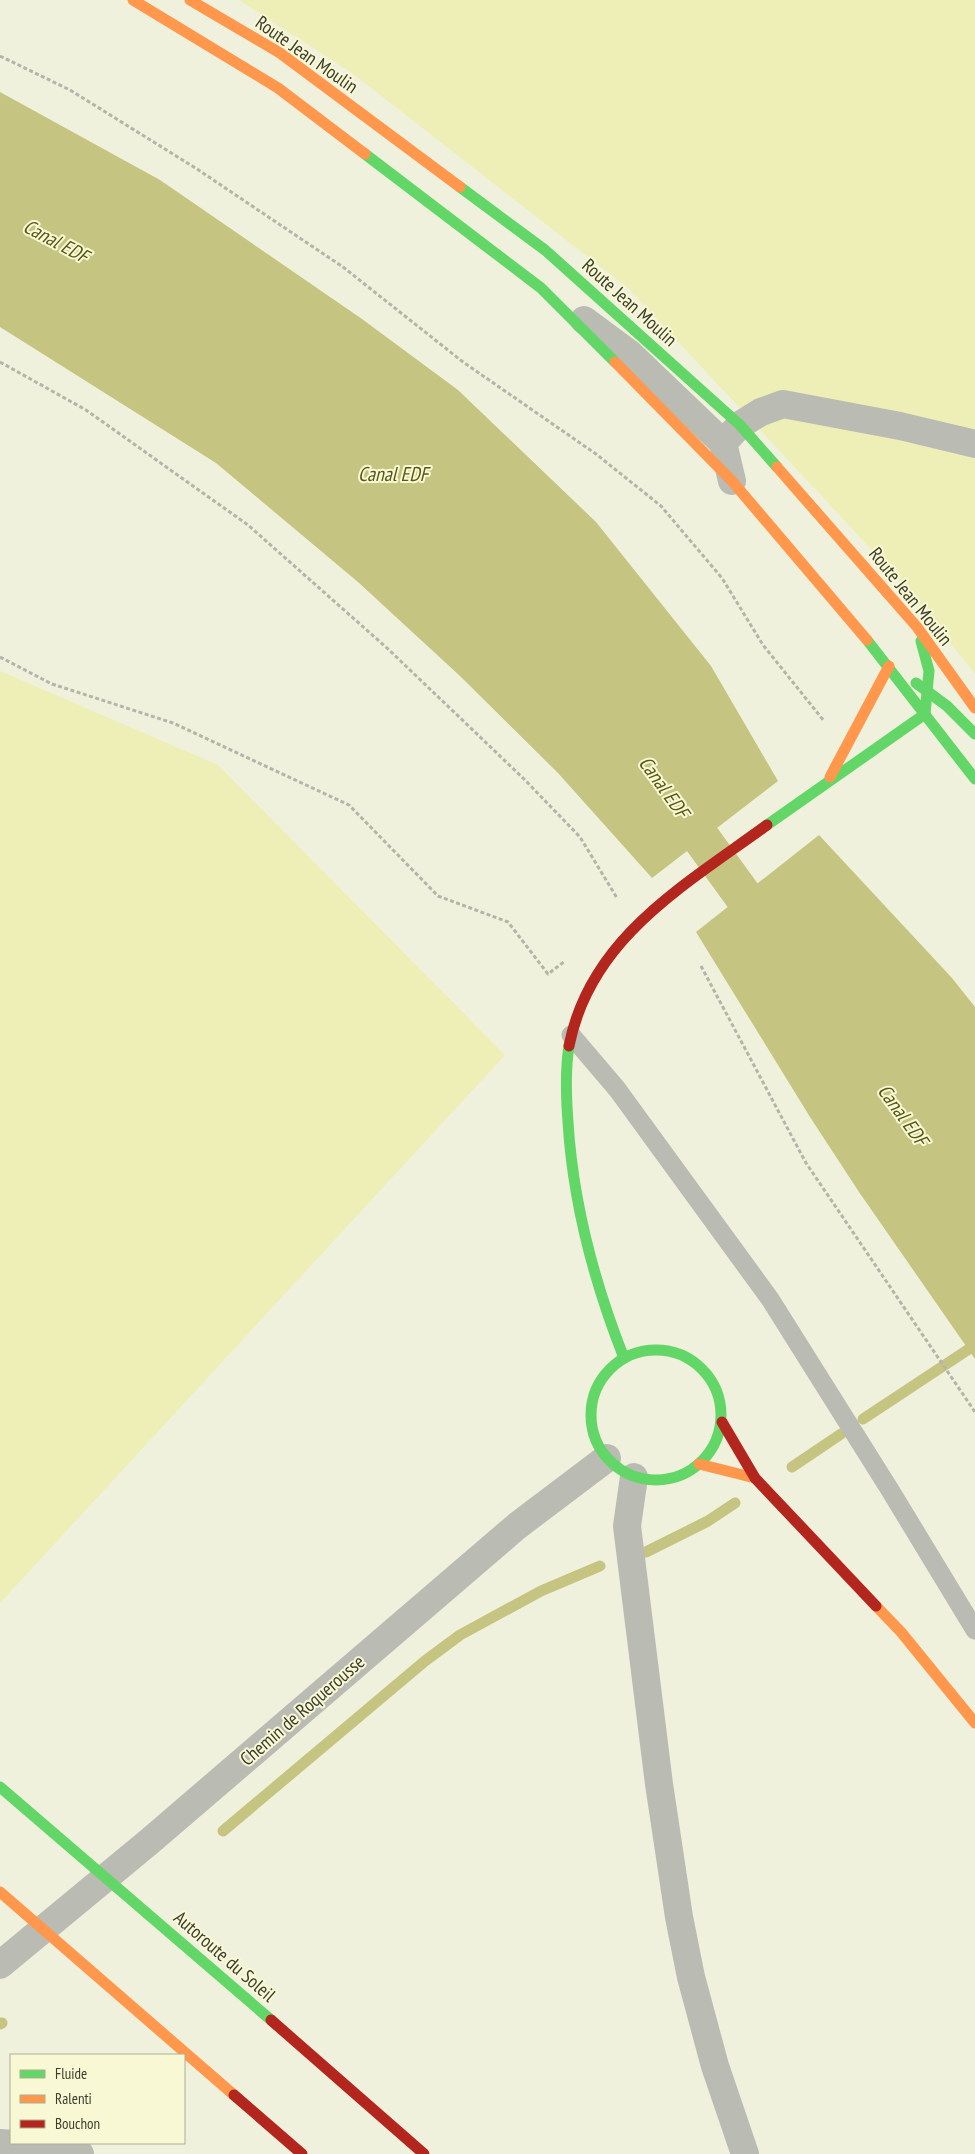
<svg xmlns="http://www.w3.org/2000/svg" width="975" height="2154" viewBox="0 0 975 2154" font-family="'PT Sans Narrow',sans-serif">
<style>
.green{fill:#eeeeb7}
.water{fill:#c5c481}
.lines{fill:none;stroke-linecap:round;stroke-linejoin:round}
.stream{stroke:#c5c481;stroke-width:11}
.canal{stroke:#c5c481;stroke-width:38}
.path{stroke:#b4b4ab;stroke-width:3;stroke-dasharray:4 2.5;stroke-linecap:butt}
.lane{stroke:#babbb3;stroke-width:19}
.street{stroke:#babbb3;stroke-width:28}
.fast{stroke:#63d668;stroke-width:11}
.slow{stroke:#ff974d;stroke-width:11}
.jam{stroke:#b3261e;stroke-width:11}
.labels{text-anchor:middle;stroke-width:4;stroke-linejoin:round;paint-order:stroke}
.street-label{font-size:19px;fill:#3c3d2e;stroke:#f8f9d4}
.water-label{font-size:20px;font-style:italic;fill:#585717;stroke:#f8f9d4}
</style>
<rect width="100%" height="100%" fill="#f0f1dc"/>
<g class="green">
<path d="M 239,0 L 975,0 L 975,674 L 897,577 L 629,289 L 352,73 Z"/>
<path d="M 0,671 L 218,765 L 505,1055 L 0,1603 Z"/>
</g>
<g class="water">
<path d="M 0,92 L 160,180 L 362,319 L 458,390 L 596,522 L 711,666 L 778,781 L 652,878 L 558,773 L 460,676 L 358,582 L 216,463 L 0,327 Z"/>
<path d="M 819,835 L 952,978 L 975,1007 L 975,1359 L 859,1192 L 810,1117 L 696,932 Z"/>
</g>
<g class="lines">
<g class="stream">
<path d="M 863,1419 L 975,1345"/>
<path d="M 792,1467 L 841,1434"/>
<path d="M 646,1552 L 708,1521 L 735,1503"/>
<path d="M 223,1831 L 425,1661 L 460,1635 L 541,1591 L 600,1566"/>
<path d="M 0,2024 L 2,2023"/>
</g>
<path class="canal" d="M 672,798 L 773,937"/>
<g class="path">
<path d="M 0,56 L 70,90 L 197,169 L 343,267 L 463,362 L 596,454 L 661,506 L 722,578 L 763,645 L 824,721"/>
<path d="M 0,362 L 86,410 L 248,525 L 387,648 L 524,779 L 580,837 L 617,898"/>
<path d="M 0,657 L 52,684 L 173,723 L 349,805 L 438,896 L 508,922 L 548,974 L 565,961"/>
<path d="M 701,966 L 806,1163 L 975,1412"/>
</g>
<path class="lane" d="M 571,1035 L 617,1089 L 770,1299 L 890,1490 L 975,1630"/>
<g class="street">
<path d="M 584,320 L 630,354 L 723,443"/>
<path d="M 732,481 L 723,443 L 740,425 L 761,412 L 783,404 L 900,426 L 975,444"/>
<path d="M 634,1477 L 627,1526 L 659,1784 L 679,1917 L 691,1977 L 715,2066 L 745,2154"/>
<path d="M 0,1965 L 150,1841 L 517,1526 L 607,1458"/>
<path d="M 0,2143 L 60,2147 L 80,2154"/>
</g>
<g class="fast">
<path d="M 365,154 L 541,288 L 615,362"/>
<path d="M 460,187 L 545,250 L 740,425 L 777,467"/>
<path d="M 867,640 L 975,779"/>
<path d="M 916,683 L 947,706 L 975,734"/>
<path d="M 767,825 L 925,714 L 929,671 L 921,641"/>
<path d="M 569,1046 C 565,1071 566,1096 568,1122 C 573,1204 594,1282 624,1358"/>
<circle cx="656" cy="1415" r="65"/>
<path d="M 0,1787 L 271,2020"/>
</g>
<g class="slow">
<path d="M 133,0 L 278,88 L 365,154"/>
<path d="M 190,0 L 280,53 L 460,187"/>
<path d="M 615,362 L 732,481 L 867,640"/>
<path d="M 777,467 L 917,627 L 975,708"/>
<path d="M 830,777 L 889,666"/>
<path d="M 699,1464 L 755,1478"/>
<path d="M 876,1606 L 901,1632 L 975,1723"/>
<path d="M 0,1892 L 234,2095"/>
</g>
<g class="jam">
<path d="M 569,1046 C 590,938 685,885 767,825"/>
<path d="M 722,1422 L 755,1478 L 876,1606"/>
<path d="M 271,2020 L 424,2154"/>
<path d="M 234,2095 L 302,2154"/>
</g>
</g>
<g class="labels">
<g class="street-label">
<text transform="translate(307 54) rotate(35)" y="7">Route Jean Moulin</text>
<text transform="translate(630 302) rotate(42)" y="7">Route Jean Moulin</text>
<text transform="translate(911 596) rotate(51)" y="7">Route Jean Moulin</text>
<text transform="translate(302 1710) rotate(-41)" y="7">Chemin de Roquerousse</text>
<text transform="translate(225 1956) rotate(41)" y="7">Autoroute du Soleil</text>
</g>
<g class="water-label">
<text transform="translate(56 241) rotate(28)" y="7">Canal EDF</text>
<text x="393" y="481">Canal EDF</text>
<text transform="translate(664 787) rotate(54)" y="7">Canal EDF</text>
<text transform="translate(903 1115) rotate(54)" y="7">Canal EDF</text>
</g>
</g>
<rect x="10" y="2054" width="175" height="90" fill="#f8f9d4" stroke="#adae92"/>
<rect x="20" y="2070" width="25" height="8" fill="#63d668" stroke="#adae92"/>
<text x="55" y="2079" font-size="15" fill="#3c3d2e">Fluide</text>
<rect x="20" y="2095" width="25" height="8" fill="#ff974d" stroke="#adae92"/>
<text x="55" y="2104" font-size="15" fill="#3c3d2e">Ralenti</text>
<rect x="20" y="2120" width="25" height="8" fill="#b3261e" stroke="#adae92"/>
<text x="55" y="2129" font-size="15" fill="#3c3d2e">Bouchon</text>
</svg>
